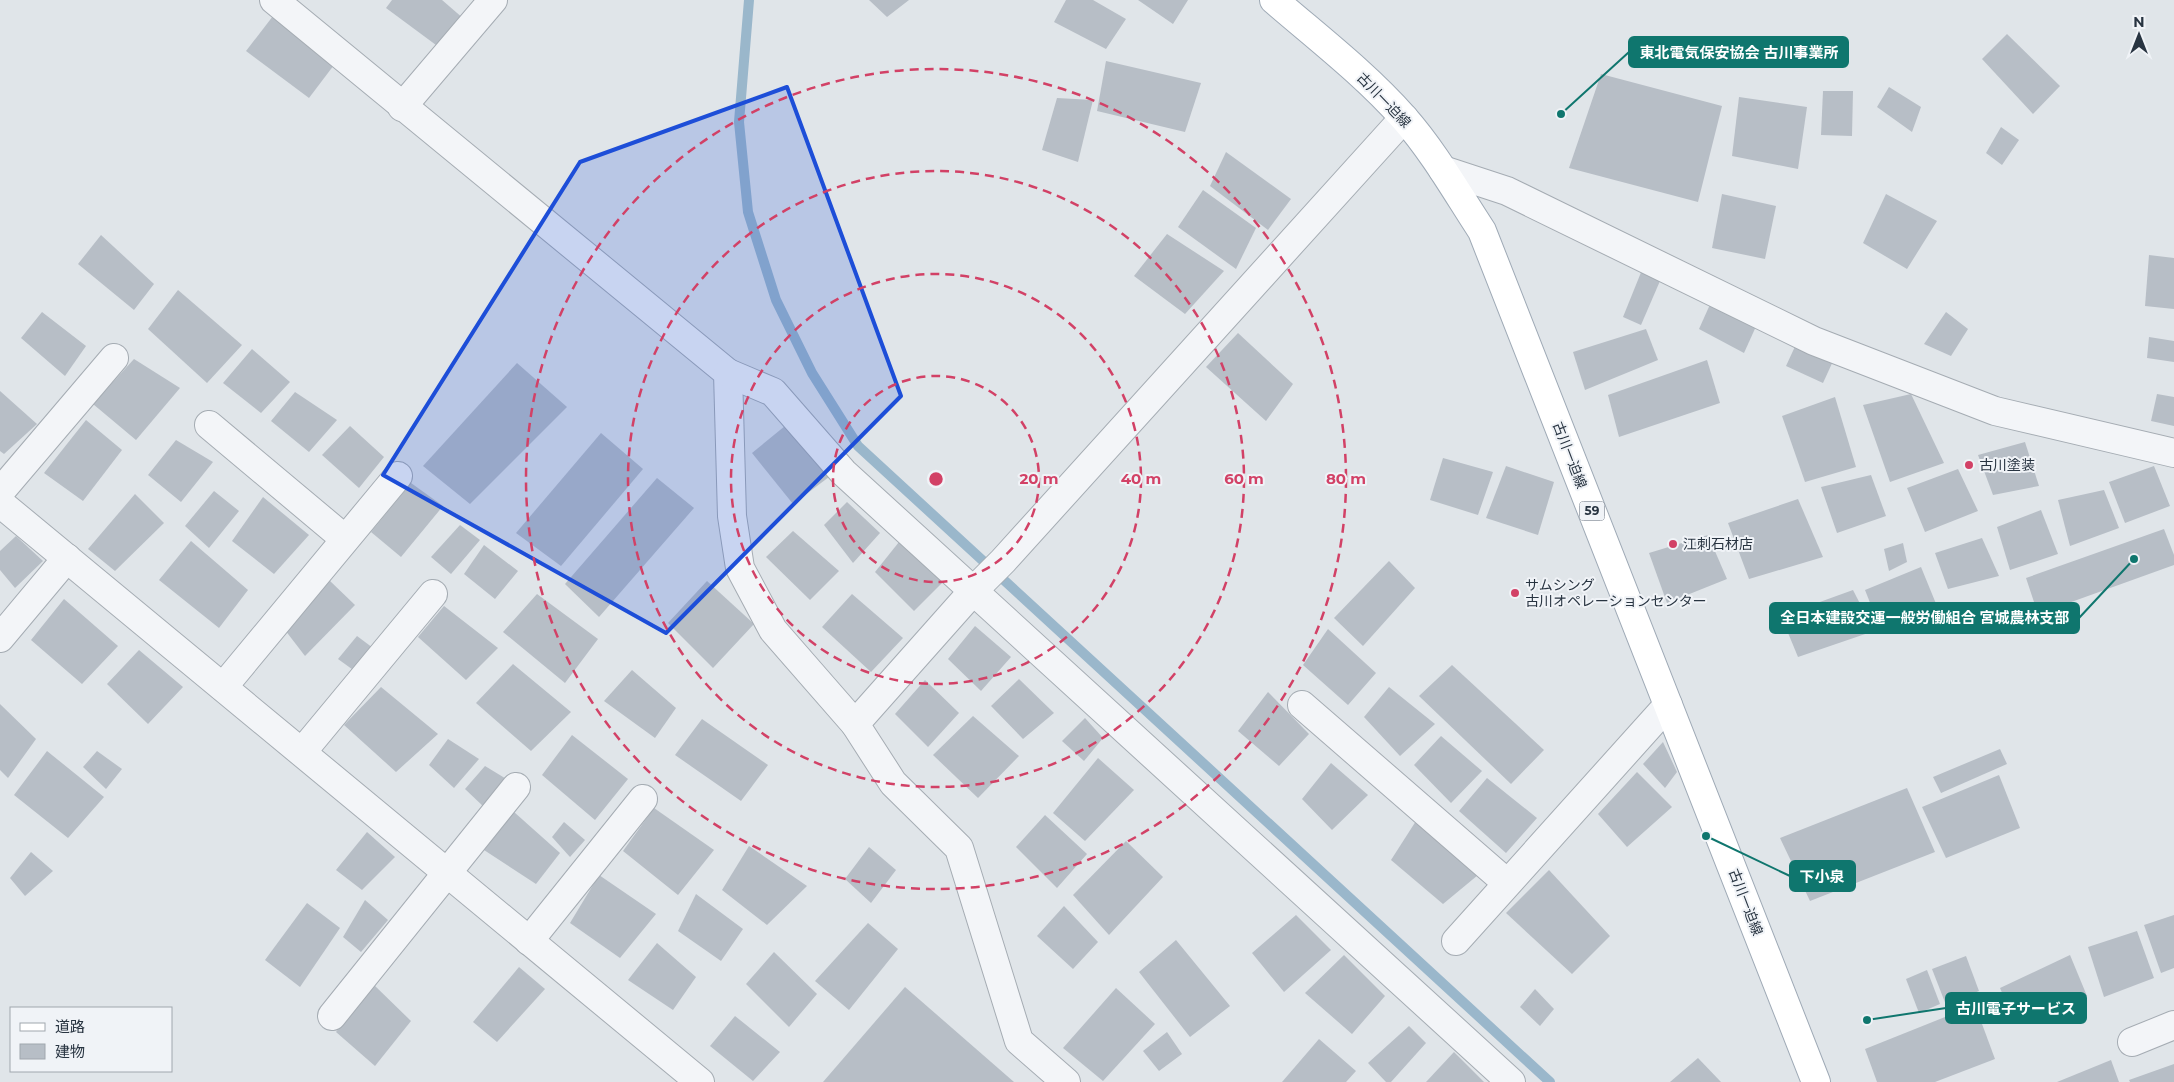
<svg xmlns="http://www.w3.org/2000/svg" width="2174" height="1082" viewBox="0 0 2174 1082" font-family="Montserrat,'Noto Sans JP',sans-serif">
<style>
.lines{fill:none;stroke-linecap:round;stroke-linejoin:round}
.stream{stroke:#9ab7cb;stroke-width:10}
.building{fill:#b7bec6}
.minor-casing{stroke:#a5acb3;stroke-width:30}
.primary-casing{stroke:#9faab6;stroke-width:30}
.minor{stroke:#f3f5f8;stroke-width:28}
.primary{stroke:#fff;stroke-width:28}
.marked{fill:#1d4ed8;fill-opacity:0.2;stroke:#1d4ed8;stroke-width:4;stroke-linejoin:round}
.ring{fill:none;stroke:#d24166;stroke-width:2.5;stroke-dasharray:9 6}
.poi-dot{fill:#d24166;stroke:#f0f3f7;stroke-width:2}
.labels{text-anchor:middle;stroke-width:4;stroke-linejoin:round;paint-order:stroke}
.shield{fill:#f0f3f7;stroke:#646d78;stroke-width:1}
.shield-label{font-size:12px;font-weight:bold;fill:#283441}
.street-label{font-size:14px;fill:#283441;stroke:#f0f3f7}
.poi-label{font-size:14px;fill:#283441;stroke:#f0f3f7;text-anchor:start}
.centre{fill:#d24166;stroke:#f0f3f7;stroke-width:2.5}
.ring-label{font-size:15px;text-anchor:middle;font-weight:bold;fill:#d24166;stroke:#f0f3f7;stroke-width:4;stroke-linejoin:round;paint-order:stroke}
.leader{fill:none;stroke:#0f766e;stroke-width:2}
.callout-dot{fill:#0f766e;stroke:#f0f3f7;stroke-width:2}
.callout{fill:#0f766e;stroke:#0f766e;stroke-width:2}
.callout-label{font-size:15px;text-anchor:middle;font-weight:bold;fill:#fff}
</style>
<rect width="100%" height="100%" fill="#e0e5e9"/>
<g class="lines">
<path class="stream" d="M 749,0 L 739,122 L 748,212 L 776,300 L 812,373 L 858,446 L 1550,1082"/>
</g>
<g class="building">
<path d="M 392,0 L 442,0 L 464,19 L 436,45 L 386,8 Z"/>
<path d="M 869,0 L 909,0 L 887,17 Z"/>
<path d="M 1066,0 L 1093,0 L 1126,19 L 1106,49 L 1054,22 Z"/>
<path d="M 1138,0 L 1188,0 L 1173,24 Z"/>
<path d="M 273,16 L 334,65 L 309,98 L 246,51 Z"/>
<path d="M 2007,34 L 2060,86 L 2033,114 L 1982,59 Z"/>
<path d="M 1106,61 L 1201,83 L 1185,132 L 1097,111 Z"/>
<path d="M 1601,74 L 1722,106 L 1698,202 L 1569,168 Z"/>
<path d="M 1889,87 L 1921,107 L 1912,132 L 1877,107 Z"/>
<path d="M 1823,91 L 1853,91 L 1852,136 L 1821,135 Z"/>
<path d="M 1739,97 L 1807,107 L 1798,169 L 1732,156 Z"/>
<path d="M 1057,98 L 1093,100 L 1078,162 L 1042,150 Z"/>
<path d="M 2001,127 L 2019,140 L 2002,165 L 1986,153 Z"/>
<path d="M 1226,152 L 1291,199 L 1268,230 L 1210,186 Z"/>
<path d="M 1203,190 L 1256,228 L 1236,269 L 1178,227 Z"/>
<path d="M 1722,194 L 1776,206 L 1765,259 L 1712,248 Z"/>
<path d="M 1886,194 L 1937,221 L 1907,269 L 1863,243 Z"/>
<path d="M 1167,234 L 1224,271 L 1185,314 L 1134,276 Z"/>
<path d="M 101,235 L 154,284 L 134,310 L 78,264 Z"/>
<path d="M 2149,255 L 2174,258 L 2174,309 L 2145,306 Z"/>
<path d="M 1644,265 L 1663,274 L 1641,325 L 1623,317 Z"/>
<path d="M 178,290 L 242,345 L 207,383 L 148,329 Z"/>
<path d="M 1712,300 L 1758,322 L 1744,353 L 1699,329 Z"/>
<path d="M 42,312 L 86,346 L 65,376 L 21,338 Z"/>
<path d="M 1946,312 L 1968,329 L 1951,356 L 1924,344 Z"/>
<path d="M 1646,329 L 1658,360 L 1585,390 L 1573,352 Z"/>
<path d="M 1238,333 L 1293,384 L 1266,421 L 1206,367 Z"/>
<path d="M 2149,337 L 2174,341 L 2174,362 L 2147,358 Z"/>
<path d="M 1798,340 L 1834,359 L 1823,383 L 1786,366 Z"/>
<path d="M 252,349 L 290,382 L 261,413 L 223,383 Z"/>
<path d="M 134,359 L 180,388 L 136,440 L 93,404 Z"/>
<path d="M 1707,360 L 1720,403 L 1619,437 L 1608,395 Z"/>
<path d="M 517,363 L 567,407 L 470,504 L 423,466 Z"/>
<path d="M 0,391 L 37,424 L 4,454 L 0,451 Z"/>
<path d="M 295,392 L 337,420 L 309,452 L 271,421 Z"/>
<path d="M 1911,394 L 1944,463 L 1890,482 L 1863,405 Z"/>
<path d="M 2157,394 L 2174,397 L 2174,426 L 2151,421 Z"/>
<path d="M 1835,397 L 1856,467 L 1805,482 L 1782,416 Z"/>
<path d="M 86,420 L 122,450 L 83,501 L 44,473 Z"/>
<path d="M 350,426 L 384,457 L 359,488 L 322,455 Z"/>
<path d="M 785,426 L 829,477 L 793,504 L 752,453 Z"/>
<path d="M 601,433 L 643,469 L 561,566 L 516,533 Z"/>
<path d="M 176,440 L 213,462 L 181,502 L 148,475 Z"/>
<path d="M 2025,442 L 2039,486 L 1993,495 L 1978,455 Z"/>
<path d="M 1443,458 L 1493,472 L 1478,515 L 1430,500 Z"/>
<path d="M 1506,466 L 1554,482 L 1538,535 L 1486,518 Z"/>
<path d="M 2154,466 L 2170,506 L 2125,523 L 2109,482 Z"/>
<path d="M 1958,469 L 1978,511 L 1925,532 L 1907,488 Z"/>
<path d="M 1871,475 L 1886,516 L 1837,533 L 1821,487 Z"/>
<path d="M 657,478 L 694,508 L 599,617 L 565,584 Z"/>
<path d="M 411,483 L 443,506 L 401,557 L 371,532 Z"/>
<path d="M 2104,490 L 2119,528 L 2070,546 L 2058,500 Z"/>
<path d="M 214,491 L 239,511 L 209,548 L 185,526 Z"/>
<path d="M 135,494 L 164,523 L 115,571 L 88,549 Z"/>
<path d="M 263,497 L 309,535 L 274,574 L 232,541 Z"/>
<path d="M 1798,499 L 1823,557 L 1749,579 L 1728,523 Z"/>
<path d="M 847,502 L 880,533 L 853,563 L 824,525 Z"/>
<path d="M 2041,510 L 2058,554 L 2010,570 L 1997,527 Z"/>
<path d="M 460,525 L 480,540 L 451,574 L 431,557 Z"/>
<path d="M 2164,529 L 2174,555 L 2174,565 L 2038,614 L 2026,578 Z"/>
<path d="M 793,531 L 839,571 L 810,600 L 766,557 Z"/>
<path d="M 1708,535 L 1727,579 L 1667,603 L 1649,553 Z"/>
<path d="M 16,536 L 43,561 L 15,588 L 0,570 L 0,551 Z"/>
<path d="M 1982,538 L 1999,576 L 1948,589 L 1935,553 Z"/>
<path d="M 191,541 L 248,590 L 219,628 L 159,580 Z"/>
<path d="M 899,542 L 943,582 L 914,611 L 875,572 Z"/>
<path d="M 1903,543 L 1907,562 L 1889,571 L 1884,549 Z"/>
<path d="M 484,545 L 518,571 L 495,599 L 464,574 Z"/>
<path d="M 1389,561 L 1415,588 L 1363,646 L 1334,618 Z"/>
<path d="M 1921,567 L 1939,611 L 1880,628 L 1865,590 Z"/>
<path d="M 329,580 L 355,605 L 305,656 L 285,630 Z"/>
<path d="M 707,581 L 754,624 L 713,668 L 668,623 Z"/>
<path d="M 1853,590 L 1874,631 L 1798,657 L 1781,616 Z"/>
<path d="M 537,594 L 598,639 L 565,683 L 503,632 Z"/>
<path d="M 852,594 L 903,638 L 871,672 L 822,627 Z"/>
<path d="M 64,599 L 118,646 L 82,684 L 31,640 Z"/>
<path d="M 444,606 L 498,648 L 466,680 L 418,637 Z"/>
<path d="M 975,626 L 1011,657 L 981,691 L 948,659 Z"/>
<path d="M 1328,629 L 1376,673 L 1348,705 L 1303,665 Z"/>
<path d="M 357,636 L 373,648 L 356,672 L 338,659 Z"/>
<path d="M 139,650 L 183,687 L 148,724 L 107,684 Z"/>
<path d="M 513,664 L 571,712 L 531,751 L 476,703 Z"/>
<path d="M 1452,665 L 1544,750 L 1511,784 L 1419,696 Z"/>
<path d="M 632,670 L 676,708 L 655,738 L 604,701 Z"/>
<path d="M 1019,679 L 1054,713 L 1023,739 L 991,706 Z"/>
<path d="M 925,680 L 959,713 L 928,747 L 895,714 Z"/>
<path d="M 381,687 L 438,734 L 396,772 L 344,725 Z"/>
<path d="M 1389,687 L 1435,724 L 1400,756 L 1364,717 Z"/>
<path d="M 1268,692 L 1309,734 L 1279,766 L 1238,731 Z"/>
<path d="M 0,704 L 36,739 L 8,778 L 0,770 Z"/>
<path d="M 973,716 L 1019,756 L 978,798 L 933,755 Z"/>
<path d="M 1085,718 L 1103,738 L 1084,761 L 1062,741 Z"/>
<path d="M 702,719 L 768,765 L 741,801 L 675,755 Z"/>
<path d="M 572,735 L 628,779 L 595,820 L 542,775 Z"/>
<path d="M 1441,736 L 1482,771 L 1451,803 L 1414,765 Z"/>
<path d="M 448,739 L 479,759 L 454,788 L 429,765 Z"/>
<path d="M 1663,742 L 1677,772 L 1665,788 L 1643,764 Z"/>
<path d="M 2000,749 L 2007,764 L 1941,793 L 1933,777 Z"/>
<path d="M 47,751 L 104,797 L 68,838 L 14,795 Z"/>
<path d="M 97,751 L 122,769 L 106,789 L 83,767 Z"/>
<path d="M 1098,758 L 1134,790 L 1085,841 L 1053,813 Z"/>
<path d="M 1331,763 L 1368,795 L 1332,830 L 1302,799 Z"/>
<path d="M 485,766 L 508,780 L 485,808 L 465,789 Z"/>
<path d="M 1637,772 L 1672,807 L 1627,847 L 1598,814 Z"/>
<path d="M 1999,775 L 2020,828 L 1946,858 L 1922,807 Z"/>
<path d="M 1487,778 L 1537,818 L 1506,853 L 1459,811 Z"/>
<path d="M 1907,788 L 1935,852 L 1810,901 L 1780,838 Z"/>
<path d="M 654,808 L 714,850 L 678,895 L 623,851 Z"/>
<path d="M 514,812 L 560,853 L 536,884 L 484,850 Z"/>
<path d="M 1045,815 L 1087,854 L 1057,888 L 1016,847 Z"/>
<path d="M 1416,821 L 1478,875 L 1443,904 L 1391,860 Z"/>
<path d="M 564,822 L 585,840 L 570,857 L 552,837 Z"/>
<path d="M 367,832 L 395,857 L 362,890 L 336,870 Z"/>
<path d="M 1126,841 L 1163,877 L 1109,935 L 1073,895 Z"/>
<path d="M 749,846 L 807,886 L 767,925 L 722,890 Z"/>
<path d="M 869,847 L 896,870 L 871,903 L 845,879 Z"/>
<path d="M 31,852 L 53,871 L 25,896 L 10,878 Z"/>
<path d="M 1549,870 L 1610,936 L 1572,974 L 1506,913 Z"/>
<path d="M 599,875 L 656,914 L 620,958 L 570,923 Z"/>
<path d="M 696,894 L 743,929 L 721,961 L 678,931 Z"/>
<path d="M 365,900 L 388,920 L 361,952 L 343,937 Z"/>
<path d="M 307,903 L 340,928 L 300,987 L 265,960 Z"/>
<path d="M 1064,906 L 1098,942 L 1073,969 L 1037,936 Z"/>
<path d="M 1296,915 L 1331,950 L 1284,992 L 1252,953 Z"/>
<path d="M 2174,915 L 2174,968 L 2161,973 L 2144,925 Z"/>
<path d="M 868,923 L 898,949 L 849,1010 L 815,981 Z"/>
<path d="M 2137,931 L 2154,978 L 2104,997 L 2088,947 Z"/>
<path d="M 1176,940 L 1230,1006 L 1190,1037 L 1139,972 Z"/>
<path d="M 657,943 L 696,977 L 673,1010 L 628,980 Z"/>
<path d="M 774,952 L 817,994 L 789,1027 L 746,984 Z"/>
<path d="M 1344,955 L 1385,996 L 1352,1034 L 1305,993 Z"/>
<path d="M 2070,955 L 2087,996 L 2014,1020 L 2000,988 Z"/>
<path d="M 1966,956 L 1979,991 L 1946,1005 L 1932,969 Z"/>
<path d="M 519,967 L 545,989 L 497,1042 L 473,1022 Z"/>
<path d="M 1927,970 L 1940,1004 L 1919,1013 L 1906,979 Z"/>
<path d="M 373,984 L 411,1021 L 375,1066 L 336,1032 Z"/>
<path d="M 905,987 L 1014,1082 L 823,1082 Z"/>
<path d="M 1116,988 L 1155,1024 L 1103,1081 L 1063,1048 Z"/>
<path d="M 1535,989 L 1554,1009 L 1540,1026 L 1520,1007 Z"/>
<path d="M 1975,1005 L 1995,1059 L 1935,1082 L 1877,1082 L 1865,1049 Z"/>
<path d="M 735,1016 L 780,1052 L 753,1081 L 710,1046 Z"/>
<path d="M 1409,1026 L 1426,1043 L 1391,1082 L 1386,1082 L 1368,1063 Z"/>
<path d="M 1167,1032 L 1182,1054 L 1159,1071 L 1143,1051 Z"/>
<path d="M 1319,1039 L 1356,1071 L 1346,1082 L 1282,1082 Z"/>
<path d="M 1454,1052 L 1484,1082 L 1426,1082 Z"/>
<path d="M 1698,1058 L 1721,1082 L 1670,1082 Z"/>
<path d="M 2111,1060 L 2119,1082 L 2057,1082 Z"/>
<path d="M 2174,1064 L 2174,1082 L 2130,1082 L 2129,1080 Z"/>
</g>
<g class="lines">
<g class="minor-casing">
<g id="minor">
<path d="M 274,0 L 728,373 L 732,516 L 740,568 L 773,630 L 855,724"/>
<path d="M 402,107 L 493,0"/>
<path d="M 1443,170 L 1507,191 L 1814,341 L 1995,411 L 2174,453"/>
<path d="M 728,373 L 773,392 L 843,472 L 1511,1082"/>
<path d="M 209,425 L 345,539"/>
<path d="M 0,492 L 114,358"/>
<path d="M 0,503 L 700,1082"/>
<path d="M 0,638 L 67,558"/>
<path d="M 223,687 L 398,476"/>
<path d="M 1302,705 L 1507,883"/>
<path d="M 302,752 L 433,594"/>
<path d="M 529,941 L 643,799"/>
<path d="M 1456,941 L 1668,705"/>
<path d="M 332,1016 L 516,787"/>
<path d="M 2132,1042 L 2174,1025"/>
<path d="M 1066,1082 L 1019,1041 L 959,848 L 893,783 L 855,724 L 974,590 L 1003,561 L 1404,118"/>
</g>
</g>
<g class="primary-casing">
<path id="primary" d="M 1274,0 C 1318,38 1365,74 1404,118 C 1434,152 1457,193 1482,231 L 1816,1082"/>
</g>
<use href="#minor" class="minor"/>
<use href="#primary" class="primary"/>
</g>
<path class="marked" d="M 787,87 L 901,396 L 666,633 L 383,475 L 580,162 Z"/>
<g class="ring">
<circle cx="936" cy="479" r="103"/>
<circle cx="936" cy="479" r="205"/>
<circle cx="936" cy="479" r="308"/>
<circle cx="936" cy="479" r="410"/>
</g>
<g class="poi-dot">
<circle cx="1969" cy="465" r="5"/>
<circle cx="1673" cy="544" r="5"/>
<circle cx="1515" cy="593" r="5"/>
</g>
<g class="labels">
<rect class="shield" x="1579.5" y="501.5" width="25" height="19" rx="4"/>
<g class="shield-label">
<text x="1592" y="515">59</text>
</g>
<g class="street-label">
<text transform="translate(1384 100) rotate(46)" y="5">古川一迫線</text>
<text transform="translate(1570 455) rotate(69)" y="5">古川一迫線</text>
<text transform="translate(1746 902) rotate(69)" y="5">古川一迫線</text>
</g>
<g class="poi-label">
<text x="1979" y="470">古川塗装</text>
<text x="1683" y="549">江刺石材店</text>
<text x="1525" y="590">サムシング<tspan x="1525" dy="16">古川オペレーションセンター</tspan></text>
</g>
</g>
<circle cx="936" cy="479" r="8" class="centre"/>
<g class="ring-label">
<text x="1039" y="484">20 m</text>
<text x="1141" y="484">40 m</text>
<text x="1244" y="484">60 m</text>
<text x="1346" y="484">80 m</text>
</g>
<path class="leader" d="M1561 114L1629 52M2134 559L2079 618M1706 836L1790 876M1867 1020L1946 1008"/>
<g class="callout-dot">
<circle cx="1561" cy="114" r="5"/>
<circle cx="2134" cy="559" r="5"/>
<circle cx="1706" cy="836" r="5"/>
<circle cx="1867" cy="1020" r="5"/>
</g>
<g class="callout">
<rect x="1629" y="37" width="219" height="30" rx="5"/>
<rect x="1770" y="603" width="309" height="30" rx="5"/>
<rect x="1790" y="861" width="65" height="30" rx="5"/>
<rect x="1946" y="993" width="140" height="30" rx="5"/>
</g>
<g class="callout-label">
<text x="1739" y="58">東北電気保安協会 古川事業所</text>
<text x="1925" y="623">全日本建設交運一般労働組合 宮城農林支部</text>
<text x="1822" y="882">下小泉</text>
<text x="2016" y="1014">古川電子サービス</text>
</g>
<rect x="10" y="1007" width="162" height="65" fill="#f0f3f7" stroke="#a0a7ae"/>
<rect x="20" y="1023" width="25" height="8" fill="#ffffff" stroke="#a0a7ae"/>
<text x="55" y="1032" font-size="15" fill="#283441">道路</text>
<rect x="20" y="1044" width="25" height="15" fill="#b7bec6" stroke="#a0a7ae"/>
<text x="55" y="1057" font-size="15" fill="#283441">建物</text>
<g transform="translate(2139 35)" stroke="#f0f3f7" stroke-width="4" paint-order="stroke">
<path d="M0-4L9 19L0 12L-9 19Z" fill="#283441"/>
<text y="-8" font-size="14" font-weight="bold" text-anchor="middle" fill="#283441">N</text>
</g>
</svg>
